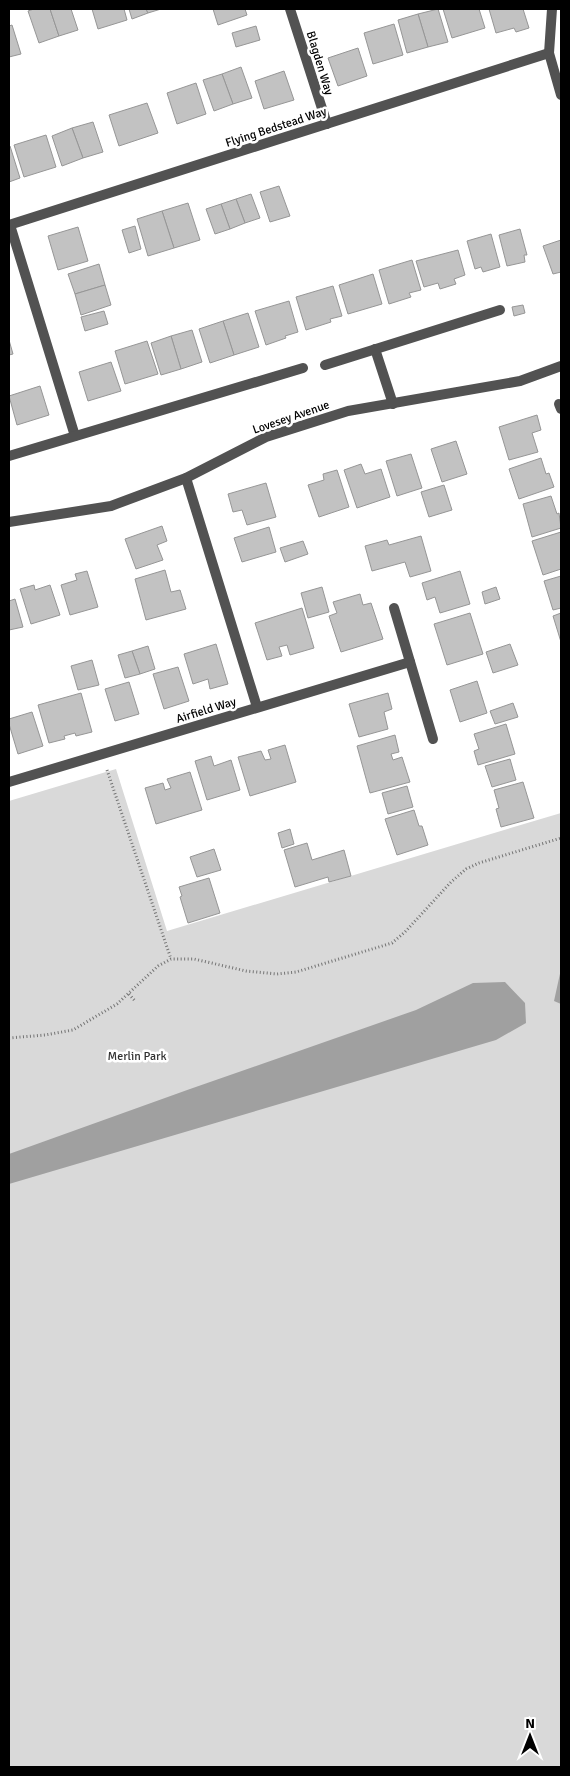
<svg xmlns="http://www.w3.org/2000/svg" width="570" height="1776" viewBox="0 0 570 1776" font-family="Signika,sans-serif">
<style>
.green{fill:#d9d9d9}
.water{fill:#a0a0a0}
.building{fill:#c2c2c2;stroke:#969696}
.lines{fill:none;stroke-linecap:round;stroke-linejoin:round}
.path{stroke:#747474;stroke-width:3;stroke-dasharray:1 2.5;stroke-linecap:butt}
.lane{stroke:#525252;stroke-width:10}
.street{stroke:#525252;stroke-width:10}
.labels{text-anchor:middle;stroke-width:5;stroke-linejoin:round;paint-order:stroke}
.street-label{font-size:12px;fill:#000;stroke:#fff}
.park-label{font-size:12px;fill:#303030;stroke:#fff}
</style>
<rect width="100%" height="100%" fill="#fff"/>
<path class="green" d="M 116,769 L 167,931 L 561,813 L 561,1767 L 9,1767 L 9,801 Z"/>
<g class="water">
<path d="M 561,969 L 561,1004 L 554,1001 Z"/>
<path d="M 505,982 L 525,1003 L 526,1023 L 496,1040 L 9,1184 L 9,1154 L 190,1089 L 416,1010 L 473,983 Z"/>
</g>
<g class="building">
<path d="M 34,9 L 50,9 L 59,36 L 39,43 L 28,11 Z"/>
<path d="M 50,9 L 71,9 L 78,30 L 59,36 Z"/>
<path d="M 92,9 L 124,9 L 127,20 L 98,29 Z"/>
<path d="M 129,9 L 146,9 L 148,13 L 132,19 Z"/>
<path d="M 146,9 L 161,9 L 148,13 Z"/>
<path d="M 213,9 L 245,9 L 247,15 L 218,25 Z"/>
<path d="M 438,9 L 448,42 L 428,47 L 418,14 Z"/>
<path d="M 443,9 L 479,9 L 485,28 L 452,38 Z"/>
<path d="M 489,9 L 523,9 L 529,28 L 516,32 L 514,28 L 496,33 Z"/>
<path d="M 418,14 L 428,47 L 407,53 L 398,20 Z"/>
<path d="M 394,24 L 403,55 L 373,64 L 364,33 Z"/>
<path d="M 12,25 L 21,54 L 9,57 L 9,26 Z"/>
<path d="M 256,26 L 260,40 L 236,47 L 232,33 Z"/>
<path d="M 358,48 L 367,76 L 338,86 L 328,58 Z"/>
<path d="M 241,67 L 252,98 L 233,104 L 222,74 Z"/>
<path d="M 284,71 L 294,100 L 264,109 L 255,81 Z"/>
<path d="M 222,74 L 233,104 L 214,111 L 203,80 Z"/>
<path d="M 196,83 L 206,114 L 177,124 L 167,93 Z"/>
<path d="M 147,103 L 158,133 L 119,146 L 109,115 Z"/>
<path d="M 93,122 L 103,152 L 83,158 L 72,128 Z"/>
<path d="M 72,128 L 83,158 L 62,166 L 52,136 Z"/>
<path d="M 46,135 L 56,167 L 24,177 L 14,145 Z"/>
<path d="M 10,146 L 20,178 L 9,182 L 9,147 Z"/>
<path d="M 279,186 L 290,216 L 270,222 L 260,192 Z"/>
<path d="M 251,194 L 260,218 L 245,223 L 236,199 Z"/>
<path d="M 236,199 L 245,223 L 230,229 L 221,204 Z"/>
<path d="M 188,203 L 200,240 L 174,248 L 162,211 Z"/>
<path d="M 221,204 L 230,229 L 215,234 L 206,209 Z"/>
<path d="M 162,211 L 174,248 L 148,256 L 137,219 Z"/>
<path d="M 135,226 L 141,249 L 129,253 L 122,230 Z"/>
<path d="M 78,227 L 88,261 L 58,270 L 48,236 Z"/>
<path d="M 520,229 L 527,255 L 524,255 L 525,262 L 507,266 L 499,235 Z"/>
<path d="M 491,234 L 500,267 L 483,272 L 481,267 L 475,269 L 467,241 Z"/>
<path d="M 561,240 L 561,272 L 553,274 L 543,246 Z"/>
<path d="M 458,250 L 465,275 L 454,279 L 456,284 L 440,289 L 438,283 L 424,287 L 416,261 Z"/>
<path d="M 412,260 L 421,290 L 409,293 L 411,297 L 389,304 L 379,270 Z"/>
<path d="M 99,264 L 105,285 L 75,294 L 68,274 Z"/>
<path d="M 373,274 L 382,304 L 348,314 L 339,285 Z"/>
<path d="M 105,285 L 111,305 L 81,315 L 75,294 Z"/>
<path d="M 333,286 L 342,316 L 330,319 L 331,322 L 306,330 L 296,297 Z"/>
<path d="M 289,301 L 298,332 L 285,336 L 286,338 L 266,345 L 255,311 Z"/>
<path d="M 523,305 L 525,313 L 514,316 L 512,307 Z"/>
<path d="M 104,311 L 108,324 L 85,331 L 81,317 Z"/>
<path d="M 248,313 L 259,347 L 234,355 L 223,321 Z"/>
<path d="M 223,321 L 234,355 L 210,363 L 199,329 Z"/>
<path d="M 192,330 L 202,362 L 181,369 L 171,336 Z"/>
<path d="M 171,336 L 181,369 L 161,375 L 151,343 Z"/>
<path d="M 9,340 L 13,354 L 9,355 Z"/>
<path d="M 147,341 L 158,374 L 125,384 L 115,351 Z"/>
<path d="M 111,362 L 121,391 L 88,401 L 79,372 Z"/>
<path d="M 40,386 L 49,415 L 17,425 L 9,396 Z"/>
<path d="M 537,415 L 541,430 L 532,433 L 538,452 L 509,460 L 499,427 Z"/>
<path d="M 456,441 L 467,474 L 442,482 L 431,449 Z"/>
<path d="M 411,454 L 422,488 L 397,496 L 386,461 Z"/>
<path d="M 541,458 L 546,474 L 549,473 L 554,487 L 519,499 L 509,469 Z"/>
<path d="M 361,464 L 365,474 L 381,469 L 390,497 L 357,508 L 344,470 Z"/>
<path d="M 337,470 L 349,507 L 319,517 L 308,485 L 324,480 L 323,474 Z"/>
<path d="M 266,483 L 276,517 L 247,525 L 242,510 L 233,512 L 228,494 Z"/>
<path d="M 444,485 L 452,510 L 429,517 L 421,492 Z"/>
<path d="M 551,496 L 557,514 L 559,513 L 561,528 L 532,537 L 523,504 Z"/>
<path d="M 162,526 L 167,541 L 157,545 L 163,560 L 136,569 L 125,539 Z"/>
<path d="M 269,527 L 276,552 L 242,562 L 234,538 Z"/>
<path d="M 561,532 L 561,569 L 543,575 L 532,541 Z"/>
<path d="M 421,536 L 431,571 L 410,577 L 405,562 L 372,571 L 365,546 L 387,540 L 389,545 Z"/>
<path d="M 303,541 L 308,554 L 285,562 L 280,548 Z"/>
<path d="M 165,570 L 171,592 L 180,590 L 186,609 L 146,620 L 135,579 Z"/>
<path d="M 87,571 L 98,607 L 70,615 L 61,585 L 77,580 L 75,574 Z"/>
<path d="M 460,571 L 470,604 L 440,613 L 435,597 L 427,600 L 422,583 Z"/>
<path d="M 561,576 L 561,608 L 553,610 L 544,581 Z"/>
<path d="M 34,585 L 35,590 L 50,585 L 60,615 L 31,624 L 20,589 Z"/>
<path d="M 322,587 L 329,612 L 308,618 L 301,593 Z"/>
<path d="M 496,587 L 500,599 L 485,604 L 482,592 Z"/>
<path d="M 360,594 L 363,605 L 371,603 L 383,639 L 341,652 L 329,616 L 337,613 L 333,602 Z"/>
<path d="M 15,599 L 23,627 L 9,630 L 9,601 Z"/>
<path d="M 302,608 L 314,648 L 290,655 L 287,645 L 279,647 L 282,656 L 267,660 L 255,623 Z"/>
<path d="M 470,613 L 483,654 L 447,665 L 434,624 Z"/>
<path d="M 561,613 L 561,642 L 553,616 Z"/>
<path d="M 216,644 L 228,684 L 210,689 L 208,679 L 193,684 L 184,654 Z"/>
<path d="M 510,644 L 518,665 L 493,673 L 486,652 Z"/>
<path d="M 148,646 L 155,669 L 140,674 L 132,651 Z"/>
<path d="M 132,651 L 140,674 L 125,678 L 118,655 Z"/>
<path d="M 92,660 L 99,685 L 78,690 L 71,666 Z"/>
<path d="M 178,667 L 189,701 L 164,709 L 153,674 Z"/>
<path d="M 477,681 L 487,713 L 460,722 L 450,690 Z"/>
<path d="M 129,682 L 139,714 L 115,721 L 105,689 Z"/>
<path d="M 81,693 L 92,732 L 76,736 L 75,733 L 64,736 L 65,739 L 49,743 L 38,705 Z"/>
<path d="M 388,693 L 392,709 L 384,712 L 388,729 L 359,737 L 349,704 Z"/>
<path d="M 513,703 L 518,717 L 495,724 L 490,711 Z"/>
<path d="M 32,712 L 43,746 L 18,754 L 9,724 L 9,719 Z"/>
<path d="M 506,724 L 515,754 L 478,765 L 474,751 L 479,749 L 474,734 Z"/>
<path d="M 395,735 L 399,752 L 391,754 L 393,760 L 402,757 L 410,782 L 370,793 L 357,746 Z"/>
<path d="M 285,745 L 296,782 L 250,796 L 238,757 L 261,751 L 265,760 L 271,759 L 268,750 Z"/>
<path d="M 211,756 L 214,766 L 231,760 L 240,790 L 207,800 L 195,761 Z"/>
<path d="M 510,759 L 516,780 L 492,787 L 485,766 Z"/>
<path d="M 190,772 L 202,810 L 156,824 L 145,788 L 163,783 L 165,790 L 171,788 L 167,779 Z"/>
<path d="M 523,782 L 534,818 L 501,827 L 496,809 L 499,808 L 494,790 Z"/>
<path d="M 407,786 L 413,807 L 388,814 L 382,793 Z"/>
<path d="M 414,810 L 419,826 L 422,826 L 428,845 L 397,855 L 385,819 Z"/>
<path d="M 290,829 L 294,844 L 282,848 L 278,833 Z"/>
<path d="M 307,843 L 312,860 L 344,850 L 351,876 L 329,882 L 328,877 L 295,887 L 284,850 Z"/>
<path d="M 214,849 L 221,870 L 197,877 L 190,857 Z"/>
<path d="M 209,878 L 220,913 L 188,923 L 180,897 L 182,896 L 179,887 Z"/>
</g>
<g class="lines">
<g class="path">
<path d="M 107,770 L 171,959"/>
<path d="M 129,994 L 135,1001"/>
<path d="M 9,1038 L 45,1035 L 73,1030 L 117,1004 L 158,966 L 171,959 L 194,959 L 246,971 L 277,974 L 296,972 L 392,943 L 405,932 L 451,882 L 466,869 L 479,863 L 561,838"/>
</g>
<g class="lane">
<path d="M 375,349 L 393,404"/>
<path d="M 325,365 L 500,310"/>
<path d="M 559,404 L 561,409"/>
</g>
<g class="street">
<path d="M 290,9 L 327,124"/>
<path d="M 552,9 L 549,53 L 561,95"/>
<path d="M 9,225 L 549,53"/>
<path d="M 10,225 L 75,436"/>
<path d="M 9,456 L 303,368"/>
<path d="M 186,478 L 257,707"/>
<path d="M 9,522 L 111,506 L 186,478 L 266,437 L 348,411 L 520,381 L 561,366"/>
<path d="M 394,608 L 433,739"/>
<path d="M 9,782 L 410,662"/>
</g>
</g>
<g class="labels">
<g class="street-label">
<text transform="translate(320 63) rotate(73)" y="4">Blagden Way</text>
<text transform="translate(276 127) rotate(-18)" y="4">Flying Bedstead Way</text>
<text transform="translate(291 417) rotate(-19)" y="4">Lovesey Avenue</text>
<text transform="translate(206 710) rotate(-17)" y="4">Airfield Way</text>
</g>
<g class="park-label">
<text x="137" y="1060">Merlin Park</text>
</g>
</g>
<rect width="570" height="1776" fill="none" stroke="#000000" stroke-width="20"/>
<g transform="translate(530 1736)" stroke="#ffffff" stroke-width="4" paint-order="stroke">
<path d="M0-4L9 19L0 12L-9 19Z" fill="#000000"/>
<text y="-8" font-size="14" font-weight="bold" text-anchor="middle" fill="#000000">N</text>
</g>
</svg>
